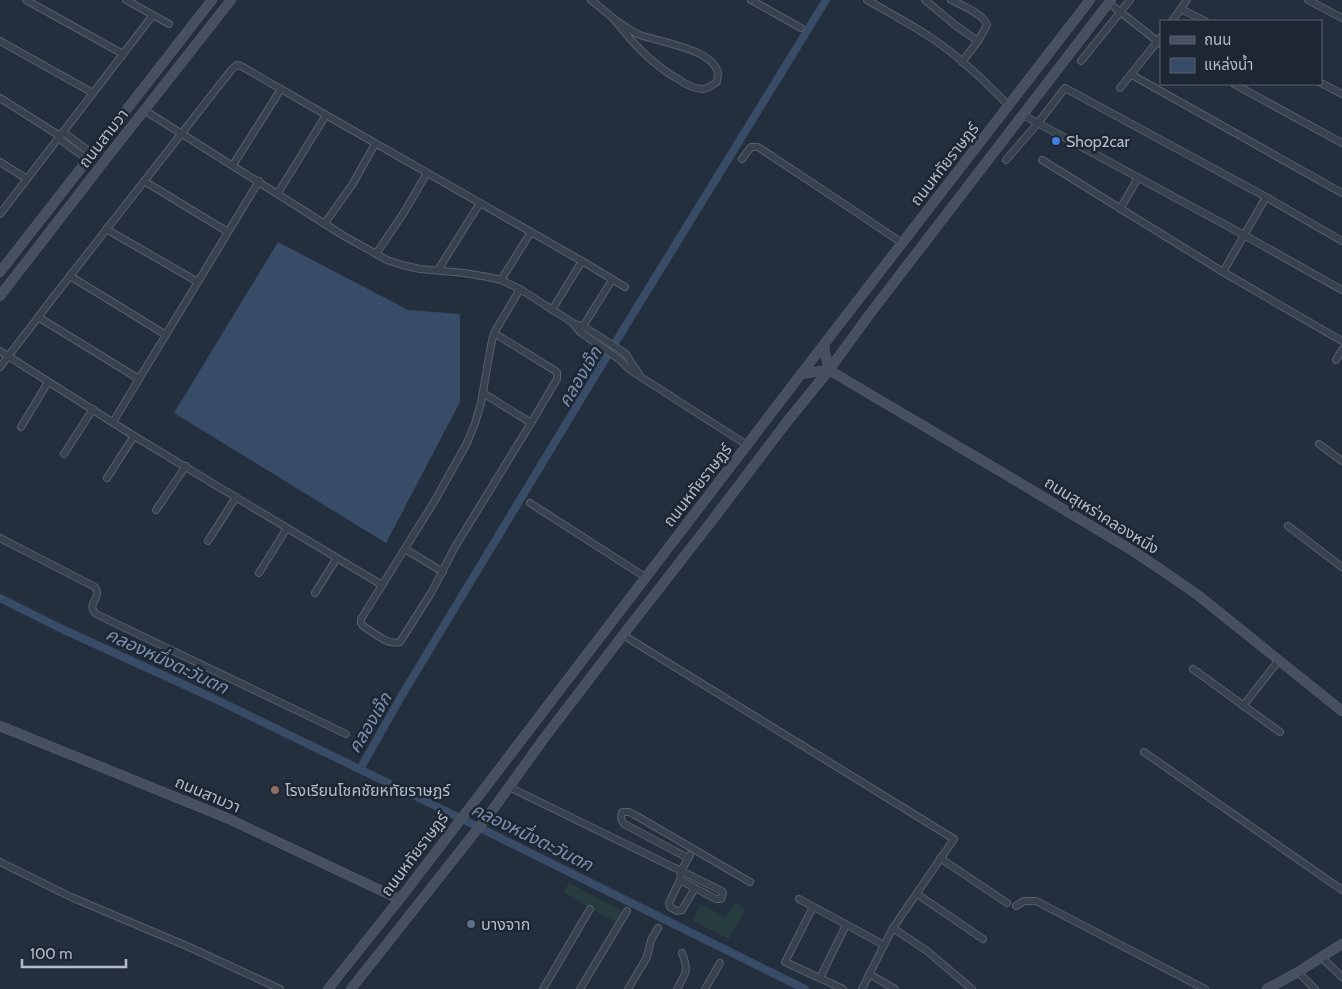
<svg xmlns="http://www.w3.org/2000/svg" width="1342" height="989" viewBox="0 0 1342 989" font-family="Cabin,'Noto Sans Thai',sans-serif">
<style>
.green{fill:#263c3f}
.water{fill:#394c67}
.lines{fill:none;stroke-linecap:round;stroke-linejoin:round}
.canal{stroke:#394c67;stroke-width:8}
.street-casing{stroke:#565f6c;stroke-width:8}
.secondary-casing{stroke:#565f6c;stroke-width:10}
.street{stroke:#38414e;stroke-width:6}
.secondary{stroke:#465061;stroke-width:9}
.shop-dot{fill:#3f7fe0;stroke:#1d2633;stroke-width:2}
.education-dot{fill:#8d6e63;stroke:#1d2633;stroke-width:2}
.service-dot{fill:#5c6f8a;stroke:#1d2633;stroke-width:2}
.labels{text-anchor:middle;stroke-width:5;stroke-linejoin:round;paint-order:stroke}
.street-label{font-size:16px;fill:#b4bcc9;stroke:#1d2633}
.poi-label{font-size:16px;fill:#b4bcc9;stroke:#1d2633;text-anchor:start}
.water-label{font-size:18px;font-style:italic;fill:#7c92b1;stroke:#1d2633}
</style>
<rect width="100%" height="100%" fill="#242f3e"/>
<g class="green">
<path d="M 569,883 L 624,912 L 617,923 L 563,892 Z"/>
<path d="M 735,902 L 746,909 L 729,939 L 693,921 L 700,904 L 726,917 Z"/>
</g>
<path class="water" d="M 278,242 L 408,310 L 460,314 L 460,402 L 386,543 L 174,413 Z"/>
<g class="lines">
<g class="canal">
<path d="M 0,598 L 62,629 L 213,698 L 452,814 L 805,989"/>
<path d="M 360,769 L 402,695 L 604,361 L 826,0"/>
</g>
<g class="street-casing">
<g id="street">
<path d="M 26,0 L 123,54"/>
<path d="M 126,0 L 169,24"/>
<path d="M 591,0 L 613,18"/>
<path d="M 751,0 L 801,28"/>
<path d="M 867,0 C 888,12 910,24 930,37 C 959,56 985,81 1009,106"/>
<path d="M 925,0 L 955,25 L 978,41"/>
<path d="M 951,0 C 961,5 984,14 987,25 L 978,41 L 962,62"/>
<path d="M 1308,0 L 1342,18"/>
<path d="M 1109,3 L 1161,44"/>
<path d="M 1181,9 L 1205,21"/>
<path d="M 613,18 C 621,24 630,31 640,35 C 659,42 715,49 718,74 C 718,76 717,79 717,82 C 712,85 709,88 703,89 C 694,89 685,84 678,79 C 651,64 632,42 613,18 Z"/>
<path d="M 1172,21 L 1187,0"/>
<path d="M 0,41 L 93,93"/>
<path d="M 1081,61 L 1130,0"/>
<path d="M 1132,75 L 1342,193"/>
<path d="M 1321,83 L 1342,94"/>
<path d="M 1234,84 L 1342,143"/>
<path d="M 1120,88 L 1161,37"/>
<path d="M 0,98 L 60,136"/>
<path d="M 144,110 L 344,236 L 387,260 L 402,265 L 420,269 L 464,273 L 488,277 L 501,280 L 520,289 L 573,323 L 580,332 L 620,360 L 630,370 L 747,445"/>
<path d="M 1023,115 L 1244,235 L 1342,290"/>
<path d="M 63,132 L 91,153"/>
<path d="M 58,138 L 87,159"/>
<path d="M 742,159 L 751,147 L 758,147 L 856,212 L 902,243"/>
<path d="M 1006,160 L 1038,123 L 1065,88 L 1266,197 L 1342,241"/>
<path d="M 1042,160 L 1223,272 L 1342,341"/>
<path d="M 0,162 L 27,179"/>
<path d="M 233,165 L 281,89"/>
<path d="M 144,181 L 228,232"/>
<path d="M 278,193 L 326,115"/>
<path d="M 1120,209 L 1138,178"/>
<path d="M 0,214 L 153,15"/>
<path d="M 325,223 L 352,185 L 375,144"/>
<path d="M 106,229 L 198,282"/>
<path d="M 376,254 L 403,214 L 427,173"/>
<path d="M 438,270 L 480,203"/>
<path d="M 1223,272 L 1266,197"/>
<path d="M 70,276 L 166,335"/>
<path d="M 501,280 L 531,232"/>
<path d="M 552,310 L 582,261"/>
<path d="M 38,317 L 139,379"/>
<path d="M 574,324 L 583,326 L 625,353 L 639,374"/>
<path d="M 582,328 L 612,280"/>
<path d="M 494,333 L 554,370 L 557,372 L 557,379 L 531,423 L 455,547 L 431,593 L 400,642 C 388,646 373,632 363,626 L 361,623 L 361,619 L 434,502 L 467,443 L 475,423 L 481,403 L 491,345 L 494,333 L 520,289"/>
<path d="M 0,351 L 134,436 L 382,585"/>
<path d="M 1336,360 L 1342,350"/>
<path d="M 0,367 L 52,299 L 232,69 L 237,65 L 241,66 L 326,115 L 587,264 L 625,287"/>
<path d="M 483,393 L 531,423"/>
<path d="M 113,422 L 259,181"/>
<path d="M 21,427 L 48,382"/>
<path d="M 1319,444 L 1342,461"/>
<path d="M 64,454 L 93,409"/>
<path d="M 107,478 L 134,436"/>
<path d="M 530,503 L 645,577"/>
<path d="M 156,510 L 186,466"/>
<path d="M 1288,526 L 1342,567"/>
<path d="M 0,538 L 95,587 C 103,598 85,603 96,614 L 346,734"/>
<path d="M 208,541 L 236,497"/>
<path d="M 405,549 L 443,572"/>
<path d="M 259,573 L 287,528"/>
<path d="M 315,593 L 337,558"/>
<path d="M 623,635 L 954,839 L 893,928 L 884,945 L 799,899"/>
<path d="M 1193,669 L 1280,732"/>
<path d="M 1243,706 L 1279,660"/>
<path d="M 1144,752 L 1342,890"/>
<path d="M 509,787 L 720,890 L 722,891 L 723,893 L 721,899 L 716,899 L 680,880"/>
<path d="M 690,855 L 681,871 L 680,880 L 669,903 L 670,907 L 677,911 L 682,910 L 695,888"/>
<path d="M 688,858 L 624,824 C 621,819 620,818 622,812 L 629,812 L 635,815 L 750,882"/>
<path d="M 940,858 L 1007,903"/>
<path d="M 0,862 L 71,897 L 189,947 L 280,989"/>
<path d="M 917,894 L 983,939"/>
<path d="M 1016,906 L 1024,901 L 1036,901 L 1205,989"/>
<path d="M 813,907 L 785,962 L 843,989"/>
<path d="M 893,928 L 927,951 L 972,989"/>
<path d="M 1321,957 L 1342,977"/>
<path d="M 1298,972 L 1315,989"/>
<path d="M 869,974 L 895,989"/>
<path d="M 820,978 L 846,925"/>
<path d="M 543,989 L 590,909"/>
<path d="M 580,989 L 627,911"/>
<path d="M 628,989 L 647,957 L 651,940 L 658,928"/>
<path d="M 677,989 C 686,973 689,971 682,953"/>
<path d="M 705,989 L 720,963"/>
<path d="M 862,989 L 884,945"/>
</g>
</g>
<g class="secondary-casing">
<g id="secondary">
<path d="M 0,272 L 212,0"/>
<path d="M 0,296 L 102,164 L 231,0"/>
<path d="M 824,344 L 825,353 L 829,370"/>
<path d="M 829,370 L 1020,483 L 1133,551 L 1166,573 L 1199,596 L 1342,711"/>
<path d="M 801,374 L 829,370"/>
<path d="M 0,726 L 227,818 L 399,899"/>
<path d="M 328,989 L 406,891 L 828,339 L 1090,0"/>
<path d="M 351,989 L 491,812 L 545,737 L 623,635 L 711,522 L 786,423 L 829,370 L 869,315 L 1111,0"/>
<path d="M 1267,989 L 1298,972 L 1342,944"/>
</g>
</g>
<use href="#street" class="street"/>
<use href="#secondary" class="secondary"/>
</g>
<circle class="shop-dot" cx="1056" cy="141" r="5"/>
<circle class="education-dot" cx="275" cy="790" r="5"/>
<circle class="service-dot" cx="471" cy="924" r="5"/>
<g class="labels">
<g class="street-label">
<text transform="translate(103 138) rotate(-52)" y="6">ถนนสามวา</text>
<text transform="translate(944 164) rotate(-52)" y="6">ถนนหทัยราษฎร์</text>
<text transform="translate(697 485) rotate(-52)" y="6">ถนนหทัยราษฎร์</text>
<text transform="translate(1102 515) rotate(32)" y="6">ถนนสุเหร่าคลองหนึ่ง</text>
<text transform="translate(208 794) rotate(23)" y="6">ถนนสามวา</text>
<text transform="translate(414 854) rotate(-53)" y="6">ถนนหทัยราษฎร์</text>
</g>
<g class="poi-label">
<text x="1066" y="147">Shop2car</text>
<text x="285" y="796">โรงเรียนโชคชัยหทัยราษฎร์</text>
<text x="481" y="930">บางจาก</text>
</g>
<g class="water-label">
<text transform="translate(580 377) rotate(-59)" y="6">คลองเจ๊ก</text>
<text transform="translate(167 661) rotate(25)" y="6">คลองหนึ่งตะวันตก</text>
<text transform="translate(370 723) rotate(-59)" y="6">คลองเจ๊ก</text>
<text transform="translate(532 837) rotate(26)" y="6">คลองหนึ่งตะวันตก</text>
</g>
</g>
<rect x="1160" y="20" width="162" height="65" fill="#1d2633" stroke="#59626f"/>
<rect x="1170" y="36" width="25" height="8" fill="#465061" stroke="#59626f"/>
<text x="1204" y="45" font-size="15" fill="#b4bcc9">ถนน</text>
<rect x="1170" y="58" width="25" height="15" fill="#394c67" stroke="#59626f"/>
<text x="1204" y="70" font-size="15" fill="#b4bcc9">แหล่งน้ำ</text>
<path d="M22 959v8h104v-8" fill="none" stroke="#b4bcc9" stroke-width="2.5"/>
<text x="30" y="959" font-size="15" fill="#b4bcc9" stroke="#1d2633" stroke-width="4" paint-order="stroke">100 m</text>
</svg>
